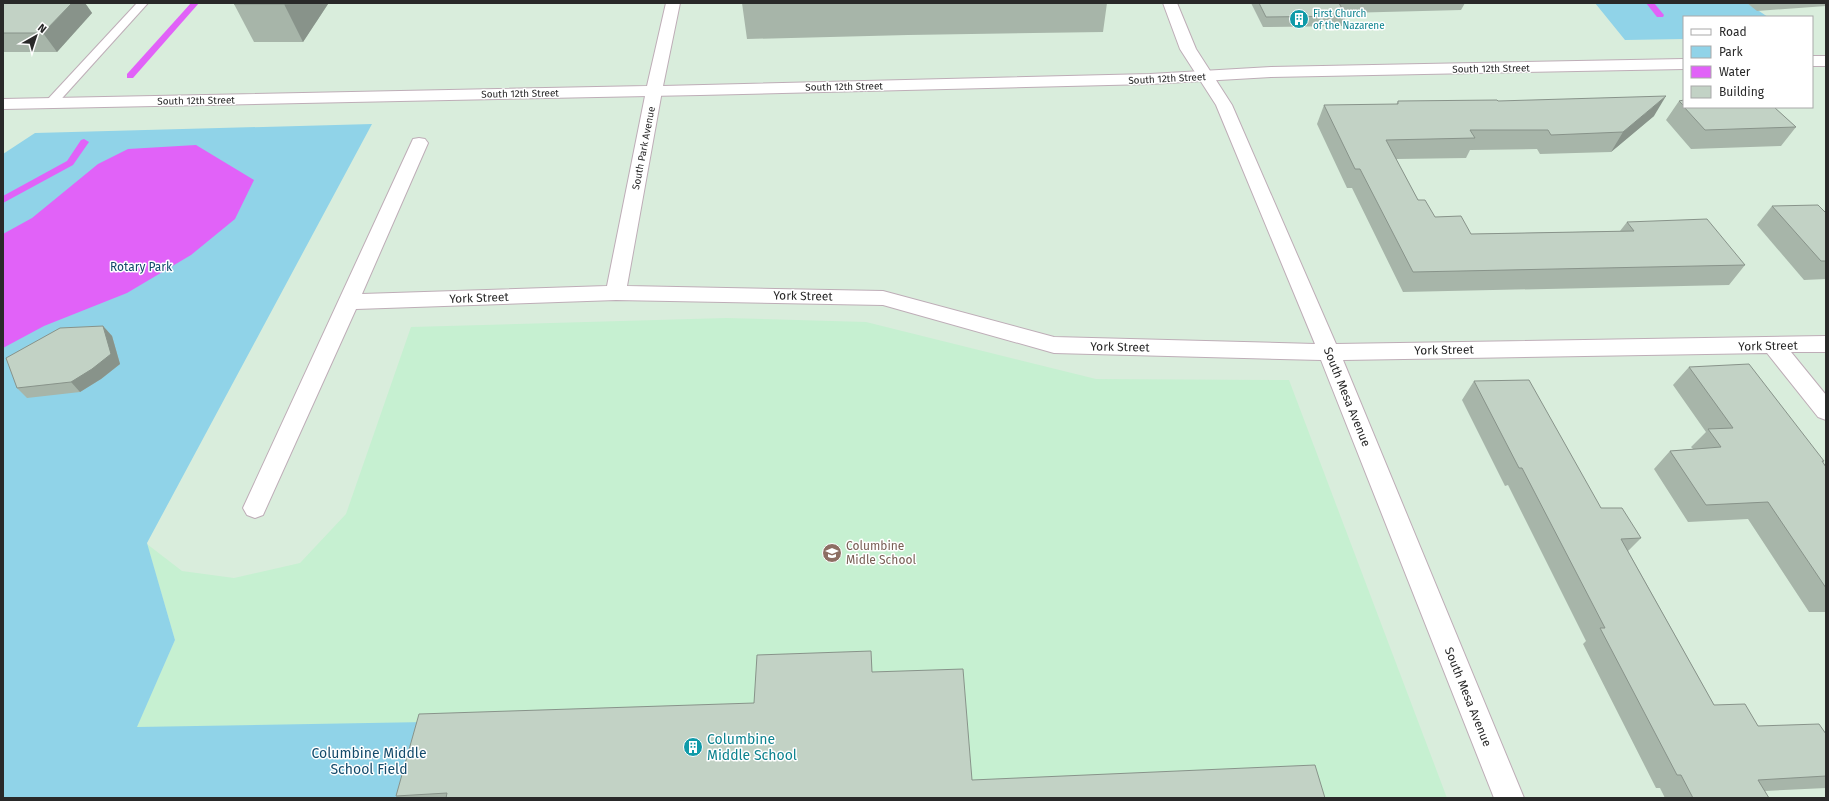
<svg xmlns="http://www.w3.org/2000/svg" width="1829" height="801" viewBox="0 0 1829 801" font-family="'Fira Sans',sans-serif">
<style>
.education{fill:#c6f0d1}
.green{fill:#90d3e8}
.water{fill:#e162f8}
.lines{fill:none;stroke-linecap:round;stroke-linejoin:round}
.stream{fill:#e162f8;fill-rule:evenodd}
.lane-casing{stroke:#beadb7;stroke-width:2}
.street-casing{stroke:#beadb7;stroke-width:2}
.secondary-casing{stroke:#beadb7;stroke-width:2}
.lane{fill:#fff;fill-rule:evenodd}
.street{fill:#fff;fill-rule:evenodd}
.secondary{fill:#fff;fill-rule:evenodd}
.wall{fill:#a7b5a9}
.shaded-wall{fill:#88938a}
.building{fill:#c2d2c5;stroke:#88938a}
.labels{text-anchor:middle;stroke-width:3;stroke-linejoin:round;paint-order:stroke}
.far-culture-label{font-size:10px;fill:#0d838f;stroke:#fff;text-anchor:start}
.far-street-label{font-size:10px;fill:#292929;stroke:#fff}
.park-label{font-size:12px;fill:#134a6b;stroke:#fff}
.street-label{font-size:12px;fill:#292929;stroke:#fff}
.education-label{font-size:12px;fill:#785e54;stroke:#fff;text-anchor:start}
.near-culture-label{font-size:14px;fill:#0d838f;stroke:#fff;text-anchor:start}
.near-park-label{font-size:14px;fill:#134a6b;stroke:#fff}
</style>
<rect width="100%" height="100%" fill="#d9eddc"/>
<path class="education" d="M 726,318 L 866,322 L 1096,379 L 1289,380 L 1447,798 L 105,798 L 175,640 L 147,544 L 182,571 L 234,578 L 300,563 L 346,514 L 411,327 Z"/>
<g class="green">
<path d="M 1595,3 L 1747,3 L 1768,17 L 1684,17 L 1684,39 L 1625,40 Z"/>
<path d="M 372,124 L 147,543 L 175,640 L 137,727 L 426,722 L 405,798 L 3,798 L 3,154 L 35,133 Z"/>
</g>
<path class="water" d="M 196,145 L 254,180 L 235,219 L 191,255 L 127,293 L 44,326 L 3,348 L 3,234 L 32,218 L 98,164 L 128,149 Z"/>
<g class="lines">
<g class="stream">
<path d="M 191,3 L 199,3 L 133,78 L 127,78 L 127,74 Z"/>
<path d="M 1646,3 L 1654,3 L 1664,15 L 1663,17 L 1657,17 Z"/>
<path d="M 84,139 L 89,142 L 73,165 L 3,203 L 3,196 L 67,161 L 81,140 Z"/>
</g>
<g class="lane-casing">
<path id="lane" d="M 137,3 L 148,3 L 55,106 L 47,106 L 45,103 L 47,100 Z"/>
</g>
<g class="street-casing">
<path id="street" d="M 1163,3 L 1177,3 L 1196,49 L 1232,105 L 1336,344 L 1826,336 L 1826,352 L 1791,352 L 1826,395 L 1826,420 L 1818,417 L 1767,353 L 1343,360 L 1524,798 L 1494,798 L 1321,360 L 1054,353 L 883,305 L 616,300 L 356,309 L 263,515 L 255,518 L 247,515 L 243,508 L 413,139 L 419,138 L 425,139 L 428,143 L 362,294 L 607,286 L 646,91 L 648,88 L 654,86 L 660,88 L 662,91 L 627,286 L 883,291 L 1054,337 L 1315,344 L 1216,105 L 1180,49 Z"/>
</g>
<g class="secondary-casing">
<g id="secondary">
<path d="M 666,3 L 680,3 L 663,86 L 1150,74 L 1271,67 L 1684,59 L 1684,69 L 1271,77 L 1150,84 L 700,95 L 3,109 L 3,99 L 647,86 Z"/>
<rect x="1812" y="56" width="14" height="10"/>
</g>
</g>
<use href="#lane" class="lane"/>
<use href="#street" class="street"/>
<use href="#secondary" class="secondary"/>
</g>
<g class="wall">
<path d="M 3,3 L 85,3 L 92,13 L 57,52 L 3,52 Z"/>
<path d="M 235,3 L 328,4 L 303,42 L 254,42 L 234,4 Z"/>
<path d="M 742,3 L 1107,3 L 1103,32 L 908,35 L 747,39 Z"/>
<path d="M 1251,3 L 1465,3 L 1461,10 L 1345,13 L 1346,16 L 1343,26 L 1263,27 Z"/>
<path d="M 1747,3 L 1826,3 L 1826,6 L 1757,11 Z"/>
<path d="M 1684,100 L 1684,107 L 1774,107 L 1796,127 L 1781,146 L 1691,149 L 1666,120 L 1679,101 Z"/>
<path d="M 1398,101 L 1498,101 L 1654,116 L 1611,152 L 1540,154 L 1537,149 L 1470,150 L 1466,158 L 1396,159 L 1418,200 L 1435,217 L 1471,234 L 1620,231 L 1627,222 L 1745,265 L 1729,285 L 1403,292 L 1352,188 L 1347,188 L 1317,124 L 1324,105 L 1396,105 Z"/>
<path d="M 1772,206 L 1826,213 L 1826,279 L 1804,280 L 1757,225 Z"/>
<path d="M 103,326 L 112,336 L 120,364 L 101,379 L 80,392 L 27,398 L 17,388 Z"/>
<path d="M 1689,367 L 1824,461 L 1823,463 L 1826,467 L 1826,612 L 1809,612 L 1748,519 L 1688,522 L 1654,469 L 1670,451 L 1693,449 L 1691,447 L 1706,432 L 1673,385 Z"/>
<path d="M 1474,381 L 1601,508 L 1641,538 L 1628,551 L 1714,705 L 1758,726 L 1826,734 L 1826,788 L 1765,791 L 1769,798 L 1665,798 L 1660,788 L 1656,788 L 1583,644 L 1586,641 L 1508,485 L 1505,486 L 1462,400 Z"/>
<path d="M 872,660 L 872,672 L 972,780 L 1325,798 L 398,798 L 396,796 L 754,703 Z"/>
</g>
<g class="shaded-wall">
<path d="M 72,3 L 85,3 L 92,13 L 57,52 L 43,33 Z"/>
<path d="M 284,3 L 327,3 L 328,4 L 303,42 L 284,4 Z"/>
<path d="M 1666,96 L 1654,116 L 1611,152 L 1623,132 Z"/>
<path d="M 103,326 L 112,336 L 120,364 L 101,379 L 80,392 L 71,382 Z"/>
</g>
<g class="building">
<path d="M 3,3 L 72,3 L 43,33 L 3,33 Z"/>
<path d="M 235,3 L 284,3 L 284,4 L 234,4 Z"/>
<path d="M 1259,3 L 1352,3 L 1339,3 L 1346,16 L 1266,17 Z"/>
<path d="M 1666,96 L 1623,132 L 1551,135 L 1548,130 L 1470,130 L 1475,138 L 1386,140 L 1418,200 L 1425,200 L 1435,217 L 1461,216 L 1471,234 L 1634,231 L 1627,222 L 1707,219 L 1745,265 L 1413,272 L 1360,169 L 1355,169 L 1324,105 L 1398,104 L 1398,101 L 1497,100 L 1498,101 Z"/>
<path d="M 1684,100 L 1684,106 L 1679,101 Z"/>
<path d="M 1684,107 L 1774,107 L 1796,127 L 1705,130 Z"/>
<path d="M 1818,205 L 1826,213 L 1826,261 L 1821,261 L 1772,206 Z"/>
<path d="M 103,326 L 111,354 L 92,369 L 71,382 L 17,388 L 6,358 L 60,328 Z"/>
<path d="M 1749,364 L 1824,461 L 1822,461 L 1826,467 L 1826,588 L 1768,502 L 1706,505 L 1670,451 L 1721,447 L 1708,429 L 1733,428 L 1689,367 Z"/>
<path d="M 1529,380 L 1601,508 L 1622,508 L 1641,538 L 1621,539 L 1714,705 L 1745,704 L 1758,726 L 1819,724 L 1826,734 L 1826,776 L 1758,780 L 1769,798 L 1693,798 L 1681,775 L 1677,775 L 1600,628 L 1605,628 L 1522,468 L 1519,468 L 1474,381 Z"/>
<path d="M 871,651 L 872,672 L 963,669 L 972,780 L 1315,765 L 1325,798 L 446,798 L 447,793 L 396,796 L 419,714 L 754,703 L 757,655 Z"/>
</g>
<defs>
<g id="building-disc" transform="scale(1)"><circle r="9.5" fill="#0f9aa8" stroke="#fff"/><path d="M-4-6H4V6H1V3H-1V6H-4ZM-2.5-4.3h1.7v1.8h-1.7ZM.8-4.3h1.7v1.8H.8ZM-2.5-1h1.7V.8h-1.7ZM.8-1h1.7V.8H.8Z" fill="#fff"/></g>
<g id="school-disc" transform="scale(1)"><circle r="9.5" fill="#8d6e63" stroke="#fff"/><path d="M0-5L7-2L0 1L-7-2ZM-4 1L0 2.5L4 1V4Q0 6-4 4Z" fill="#fff"/></g>
</defs>
<g fill-rule="evenodd">
<use href="#building-disc" x="1299" y="19"/>
<use href="#school-disc" x="832" y="553"/>
<use href="#building-disc" x="693" y="747"/>
</g>
<g class="labels">
<g class="far-culture-label">
<text x="1313" y="17">First Church<tspan x="1313" dy="12">of the Nazarene</tspan></text>
</g>
<g class="far-street-label">
<text transform="translate(1491 68) rotate(-1)" y="4">South 12th Street</text>
<text transform="translate(1167 78) rotate(-3)" y="4">South 12th Street</text>
<text transform="translate(844 86) rotate(-1)" y="4">South 12th Street</text>
<text transform="translate(520 93) rotate(-1)" y="4">South 12th Street</text>
<text transform="translate(196 100) rotate(-1)" y="4">South 12th Street</text>
<text transform="translate(643 148) rotate(-79)" y="4">South Park Avenue</text>
</g>
<g class="park-label">
<text x="141" y="271">Rotary Park</text>
</g>
<g class="street-label">
<text transform="translate(803 296) rotate(1)" y="4">York Street</text>
<text transform="translate(479 298) rotate(-2)" y="4">York Street</text>
<text transform="translate(1768 346) rotate(-1)" y="4">York Street</text>
<text transform="translate(1120 347) rotate(1)" y="4">York Street</text>
<text transform="translate(1444 350) rotate(-1)" y="4">York Street</text>
<text transform="translate(1347 397) rotate(68)" y="4">South Mesa Avenue</text>
<text transform="translate(1468 697) rotate(68)" y="4">South Mesa Avenue</text>
</g>
<g class="education-label">
<text x="846" y="550">Columbine<tspan x="846" dy="14">Midle School</tspan></text>
</g>
<g class="near-culture-label">
<text x="707" y="744">Columbine<tspan x="707" dy="16">Middle School</tspan></text>
</g>
<g class="near-park-label">
<text x="369" y="758">Columbine Middle<tspan x="369" dy="16">School Field</tspan></text>
</g>
</g>
<rect width="1829" height="801" fill="none" stroke="#292929" stroke-width="8"/>
<rect x="1683" y="16" width="130" height="92" fill="#ffffff" stroke="#a9a9a9"/>
<rect x="1691" y="29" width="20" height="6" fill="#ffffff" stroke="#a9a9a9"/>
<text x="1719" y="36" font-size="12" fill="#292929">Road</text>
<rect x="1691" y="46" width="20" height="12" fill="#90d3e8" stroke="#a9a9a9"/>
<text x="1719" y="56" font-size="12" fill="#292929">Park</text>
<rect x="1691" y="66" width="20" height="12" fill="#e162f8" stroke="#a9a9a9"/>
<text x="1719" y="76" font-size="12" fill="#292929">Water</text>
<rect x="1691" y="86" width="20" height="12" fill="#c2d2c5" stroke="#a9a9a9"/>
<text x="1719" y="96" font-size="12" fill="#292929">Building</text>
<g transform="translate(36 36) rotate(39)" stroke="#ffffff" stroke-width="3" paint-order="stroke">
<path d="M0-3L7 15L0 10L-7 15Z" fill="#292929"/>
<text y="-6" font-size="11" font-weight="bold" text-anchor="middle" fill="#292929">N</text>
</g>
</svg>
